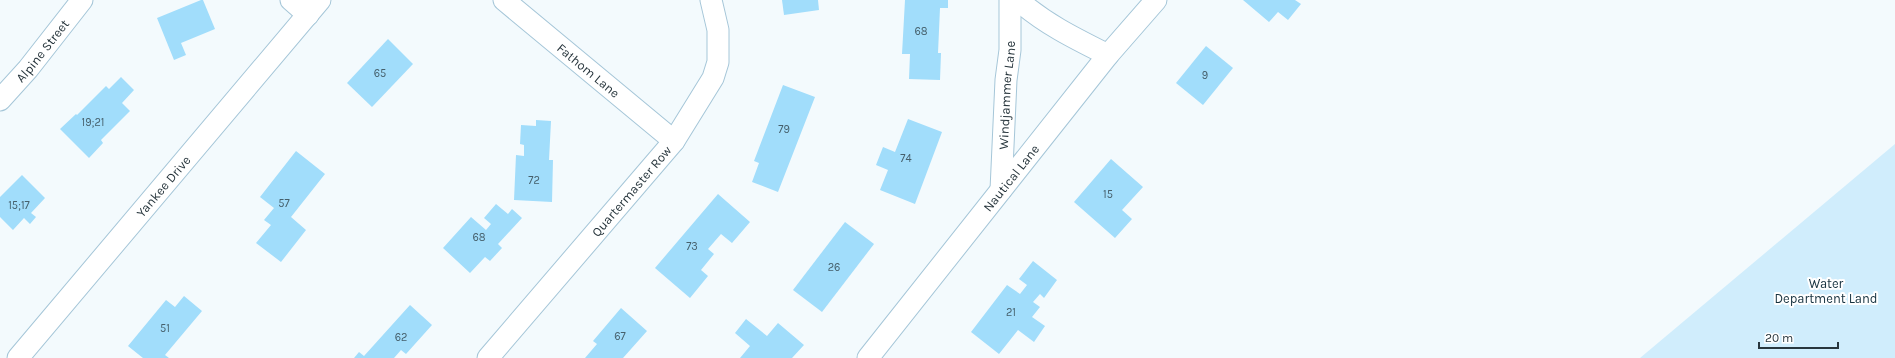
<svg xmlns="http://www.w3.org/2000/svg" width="1895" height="358" viewBox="0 0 1895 358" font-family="Karla,sans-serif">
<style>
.green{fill:#d0edfc}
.building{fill:#a1ddfb}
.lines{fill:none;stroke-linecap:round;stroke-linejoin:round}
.minor-casing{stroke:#a5c6d8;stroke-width:23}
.minor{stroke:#fff;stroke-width:21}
.labels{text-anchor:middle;stroke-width:4;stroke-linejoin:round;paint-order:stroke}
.number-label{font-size:11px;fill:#46606c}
.street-label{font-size:13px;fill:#28363d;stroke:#fff}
.park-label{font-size:13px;fill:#15313e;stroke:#fff}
</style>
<rect width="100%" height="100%" fill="#f3fafd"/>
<path class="green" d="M 1895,144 L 1895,358 L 1640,358 Z"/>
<g class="building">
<path d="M 201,0 L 203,0 L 215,29 L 181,43 L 186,55 L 174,60 L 157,18 Z"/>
<path d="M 782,0 L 818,0 L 819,10 L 784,15 Z"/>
<path d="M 905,0 L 948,0 L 948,8 L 940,8 L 938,53 L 941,53 L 940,80 L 909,79 L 910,54 L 902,54 Z"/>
<path d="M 1243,0 L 1295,0 L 1301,4 L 1288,20 L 1278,12 L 1269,22 Z"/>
<path d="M 388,39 L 413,64 L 372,107 L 347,83 Z"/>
<path d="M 1206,46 L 1233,68 L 1203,105 L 1176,83 Z"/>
<path d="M 121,77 L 134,90 L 122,103 L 130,111 L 101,140 L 103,143 L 89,158 L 60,129 L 76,114 L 77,115 L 106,86 L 109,89 Z"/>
<path d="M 783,85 L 815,97 L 778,192 L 752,182 L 759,163 L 754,161 Z"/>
<path d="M 908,119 L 942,132 L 915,204 L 880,190 L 888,170 L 876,165 L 883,147 L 895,152 Z"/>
<path d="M 536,120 L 551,121 L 549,160 L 553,160 L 552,202 L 514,200 L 516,155 L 524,156 L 524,145 L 520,144 L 521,125 L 536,126 Z"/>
<path d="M 296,151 L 325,174 L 291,217 L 306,230 L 281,262 L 256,243 L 271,225 L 264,220 L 274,208 L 260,197 Z"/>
<path d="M 1111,159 L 1143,187 L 1122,210 L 1132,219 L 1115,238 L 1074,202 Z"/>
<path d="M 22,175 L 45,198 L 31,213 L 36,217 L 30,224 L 24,218 L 13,230 L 0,217 L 0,197 Z"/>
<path d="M 718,194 L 750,222 L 732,243 L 721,234 L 708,249 L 714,254 L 701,270 L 708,276 L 690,298 L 655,268 Z"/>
<path d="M 496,204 L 508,214 L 512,209 L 522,218 L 498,244 L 502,248 L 490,261 L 485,257 L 470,273 L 443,248 L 471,217 L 486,230 L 491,224 L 484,218 Z"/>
<path d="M 845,222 L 874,244 L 822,312 L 793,290 Z"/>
<path d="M 1033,261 L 1057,280 L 1044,298 L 1040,294 L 1033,302 L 1040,307 L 1032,317 L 1045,326 L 1034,342 L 1018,330 L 999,354 L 971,332 L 1007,285 L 1020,294 L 1027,285 L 1019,279 Z"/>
<path d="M 184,296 L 202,311 L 165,355 L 169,358 L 143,358 L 128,346 L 166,300 L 175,307 Z"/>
<path d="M 410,305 L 432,325 L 406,354 L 401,350 L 394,358 L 354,358 L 359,352 L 364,356 Z"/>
<path d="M 621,308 L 647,331 L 623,358 L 585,358 L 597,344 L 593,341 Z"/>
<path d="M 746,319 L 767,336 L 778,323 L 804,345 L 792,358 L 740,358 L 750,346 L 735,333 Z"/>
</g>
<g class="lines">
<g class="minor-casing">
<g id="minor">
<path d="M 291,0 L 308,15"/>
<path id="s1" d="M 504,0 L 674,141"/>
<path d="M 1018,0 C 1045,24 1076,39 1108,55"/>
<path id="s2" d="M 0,100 L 28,69 L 82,0"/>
<path id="s3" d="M 1001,190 L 1006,80 L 1010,50 L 1010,0"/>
<path id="s4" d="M 18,358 L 320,0"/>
<path id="s5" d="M 488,358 L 674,141 L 713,78 L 718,62 L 718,30 L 711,0"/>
<path id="s6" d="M 868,358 L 1108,55 L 1156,0"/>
</g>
</g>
<use href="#minor" class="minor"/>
</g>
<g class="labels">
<g class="number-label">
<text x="921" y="35">68</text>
<text x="380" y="77">65</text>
<text x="1205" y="79">9</text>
<text x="93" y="126">19;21</text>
<text x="784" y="133">79</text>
<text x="906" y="162">74</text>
<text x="534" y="184">72</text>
<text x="1108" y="198">15</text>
<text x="284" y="207">57</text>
<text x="19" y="209">15;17</text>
<text x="479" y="241">68</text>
<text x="692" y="250">73</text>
<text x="834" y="271">26</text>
<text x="1011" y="316">21</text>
<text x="165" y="332">51</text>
<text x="620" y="340">67</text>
<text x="401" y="341">62</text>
</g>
<g class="street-label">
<text dy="5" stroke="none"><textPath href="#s2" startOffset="65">Alpine Street</textPath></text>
<text dy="5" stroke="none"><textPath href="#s1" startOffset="110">Fathom Lane</textPath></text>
<text dy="5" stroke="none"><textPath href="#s3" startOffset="95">Windjammer Lane</textPath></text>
<text dy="5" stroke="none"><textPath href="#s6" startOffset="230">Nautical Lane</textPath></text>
<text dy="5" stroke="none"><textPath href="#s4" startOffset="225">Yankee Drive</textPath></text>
<text dy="5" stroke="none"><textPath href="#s5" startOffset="220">Quartermaster Row</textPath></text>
</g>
<g class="park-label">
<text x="1826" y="288">Water<tspan x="1826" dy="15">Department Land</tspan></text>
</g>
</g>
<path d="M1759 342v6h79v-6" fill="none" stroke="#28363d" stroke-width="2"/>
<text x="1765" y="342" font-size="12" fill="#28363d" stroke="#ffffff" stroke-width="3" paint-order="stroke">20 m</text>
</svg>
